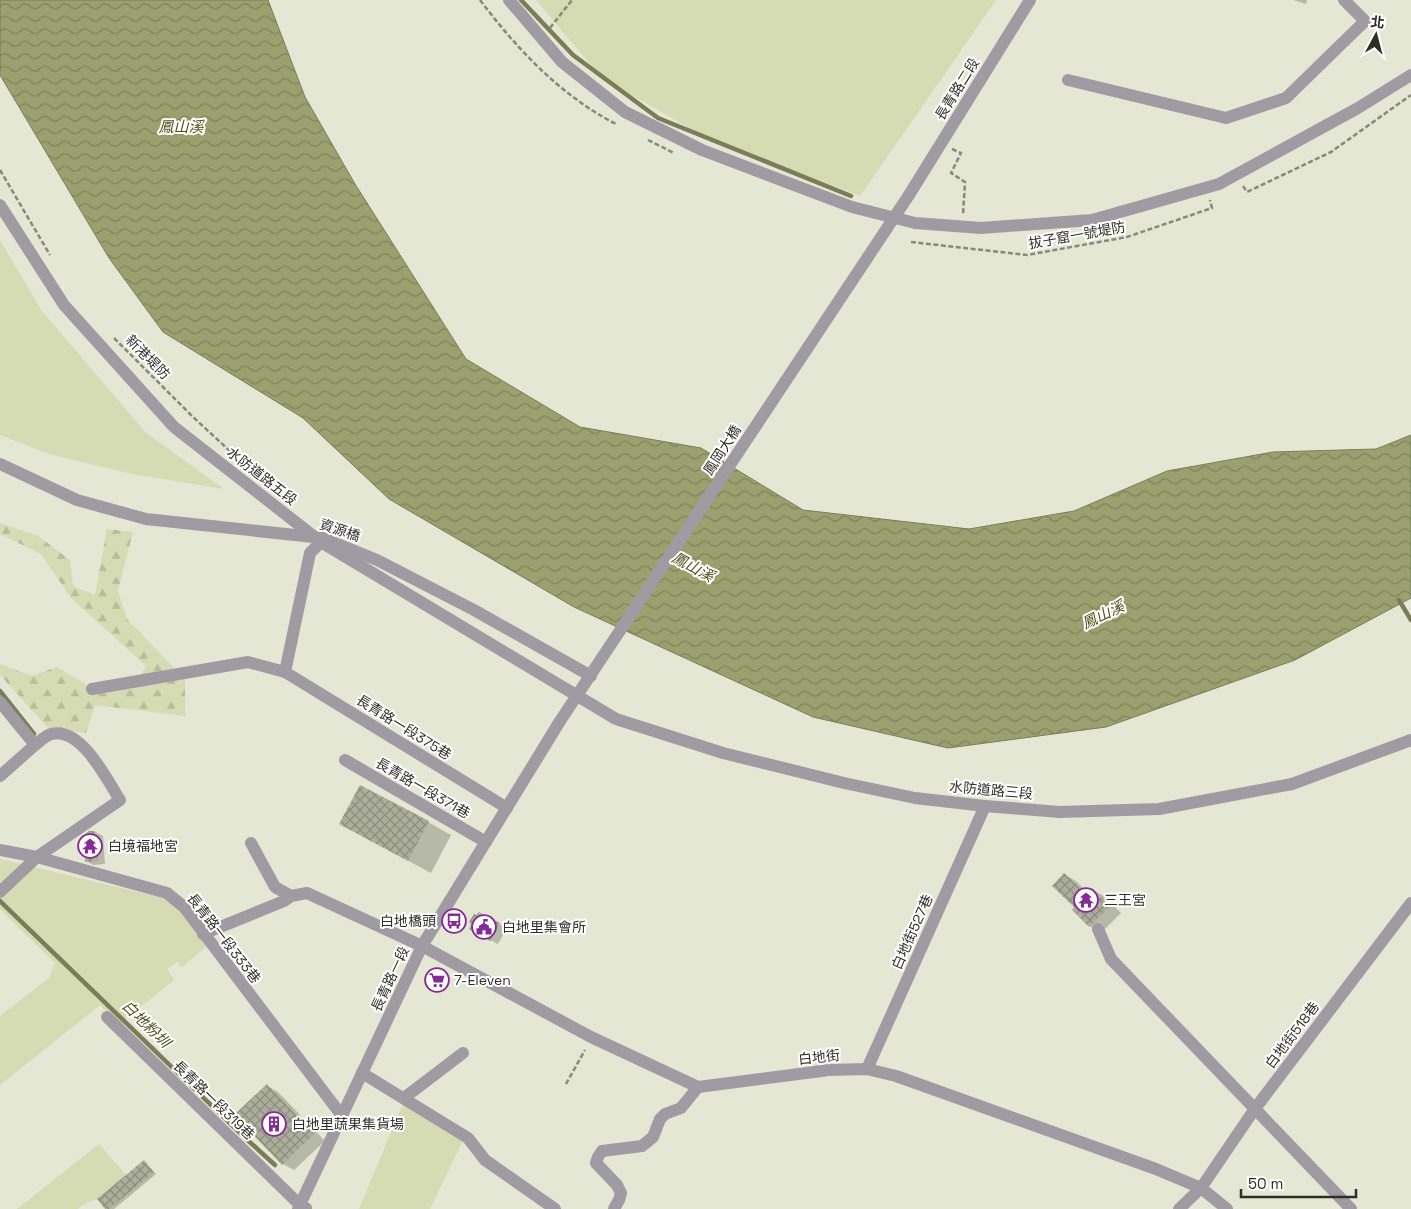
<svg xmlns="http://www.w3.org/2000/svg" width="1411" height="1209" viewBox="0 0 1411 1209" font-family="'Space Grotesk','Noto Sans TC',sans-serif">
<style>
.green{fill:#d5dbb2}
.forest{fill:url(#forest-firs)}
.water{fill:url(#water-waves);stroke:#797e59}
.shadow{fill:#0003}
.lines{fill:none;stroke-linecap:round;stroke-linejoin:round}
.stream{stroke:#797e59;stroke-width:4.5}
.building{fill:url(#building-cross-hatch)}
.path{stroke:#87897b;stroke-width:2.5;stroke-dasharray:5 2.5;stroke-linecap:butt}
.minor{stroke:#a09ba2;stroke-width:12}
.minor-bridge{stroke:#a09ba2;stroke-width:12}
.labels{text-anchor:middle;stroke-width:4;stroke-linejoin:round;paint-order:stroke}
.street-label{font-size:14px;fill:#2d2e26;stroke:#fff}
.poi-label{font-size:14px;fill:#2d2e26;stroke:#fff;text-anchor:start}
.water-label{font-size:15px;font-style:italic;fill:#4a5016;stroke:#fff}
</style>
<defs>
<pattern id="forest-firs" width="22" height="20" patternUnits="userSpaceOnUse" patternTransform="scale(1.25)"><rect width="22" height="20" fill="#d5dbb2"/><path d="M5 1l3.5 6h-7zM16 11l3.5 6h-7z" fill="#b7bc99"/></pattern>
<pattern id="water-waves" width="16" height="10" patternUnits="userSpaceOnUse" patternTransform="scale(1.25)"><rect width="16" height="10" fill="#9aa16f"/><path d="M0 5q4-4 8 0t8 0" fill="none" stroke="#7e845b"/></pattern>
<pattern id="building-cross-hatch" width="8" height="8" patternUnits="userSpaceOnUse" patternTransform="scale(1.25)"><rect width="8" height="8" fill="#abae9b"/><path d="M0 0l8 8M0 8l8-8" fill="none" stroke="#8c8e7e"/></pattern>
</defs>
<rect width="100%" height="100%" fill="#e4e7d3"/>
<g class="green">
<path d="M 536,0 L 996,0 L 860,196 L 705,137 L 602,78 Z"/>
<path d="M 0,240 L 41,310 L 145,432 L 224,489 L 132,474 L 49,454 L 0,435 Z"/>
<path d="M 0,859 L 175,901 L 211,943 L 182,967 L 177,962 L 167,969 L 174,980 L 119,1024 L 100,1005 L 0,1085 L 0,1016 L 49,978 L 55,963 L 0,909 Z"/>
<path d="M 405,1099 L 465,1136 L 430,1209 L 359,1209 Z"/>
<path d="M 99,1144 L 126,1175 L 97,1199 L 82,1205 L 78,1209 L 17,1209 Z"/>
</g>
<path class="forest" d="M 0,523 L 38,536 L 70,560 L 73,586 L 95,595 L 107,529 L 133,532 L 118,591 L 127,619 L 185,679 L 185,716 L 95,705 L 86,733 L 48,728 L 0,675 L 0,664 L 32,676 L 57,667 L 87,685 L 138,680 L 146,666 L 71,598 L 41,554 L 0,534 Z"/>
<path class="water" d="M 0,0 L 268,0 L 305,97 L 355,184 L 466,359 L 580,427 L 701,448 L 803,510 L 969,529 L 1074,511 L 1167,471 L 1273,452 L 1376,449 L 1411,435 L 1411,598 L 1295,660 L 1106,727 L 948,748 L 813,717 L 574,607 L 389,499 L 303,418 L 163,332 L 109,258 L 0,75 Z"/>
<g class="shadow">
<path d="M 1293,0 L 1307,0 L 1306,4 Z"/>
<path d="M 428,822 L 451,835 L 431,873 L 364,837 Z"/>
<path d="M 95,832 L 103,836 L 105,864 L 93,865 L 86,861 L 89,833 Z"/>
<path d="M 1065,875 L 1076,881 L 1089,894 L 1092,890 L 1104,896 L 1121,913 L 1101,933 L 1089,926 L 1076,907 Z"/>
<path d="M 479,913 L 507,928 L 498,944 L 470,929 Z"/>
<path d="M 267,1086 L 278,1092 L 325,1141 L 294,1170 L 283,1164 Z"/>
<path d="M 144,1162 L 156,1174 L 114,1209 L 107,1209 Z"/>
</g>
<g class="lines">
<g class="stream">
<path d="M 521,0 L 573,55 L 658,118 L 851,196"/>
<path d="M 1399,600 L 1411,620"/>
<path d="M 0,691 L 34,734"/>
<path d="M 0,901 L 242,1135 L 275,1165"/>
</g>
</g>
<g class="building">
<path d="M 360,785 L 429,821 L 408,861 L 339,824 Z"/>
<path d="M 89,831 L 95,831 L 98,861 L 85,862 L 83,836 Z"/>
<path d="M 1064,873 L 1086,894 L 1092,888 L 1110,906 L 1089,927 L 1072,910 L 1074,907 L 1052,886 Z"/>
<path d="M 479,912 L 500,923 L 490,941 L 469,929 L 471,925 L 469,922 L 474,914 L 476,915 Z"/>
<path d="M 267,1084 L 314,1134 L 282,1165 L 234,1115 Z"/>
<path d="M 144,1160 L 154,1172 L 109,1209 L 105,1209 L 97,1199 Z"/>
</g>
<g class="lines">
<g class="path">
<path d="M 480,0 C 517,49 561,96 616,124"/>
<path d="M 550,28 L 572,0"/>
<path d="M 648,140 L 674,153"/>
<path d="M 952,149 L 961,153 L 951,173 L 965,182 L 963,215"/>
<path d="M 0,170 L 50,255"/>
<path d="M 1243,186 L 1247,192 L 1331,152 L 1411,95"/>
<path d="M 911,242 L 1027,255 L 1127,237 L 1212,208 L 1210,200"/>
<path d="M 114,338 L 192,416 L 232,453"/>
<path d="M 566,1084 L 585,1050"/>
</g>
<g class="minor">
<path d="M 509,0 L 562,62 L 625,112 L 702,150 L 852,207 L 915,223 L 981,228 L 1092,220 L 1219,184 L 1358,108 L 1411,75"/>
<path d="M 1068,80 L 1226,118 L 1286,98 L 1365,21 L 1344,0"/>
<path d="M 909,195 L 1030,0"/>
<path d="M 0,205 L 64,305 L 174,427 L 321,542 L 616,719 L 723,753 L 844,783 L 915,798 L 985,806 L 1060,812 L 1159,809 L 1292,784 L 1411,740"/>
<path d="M 321,542 L 310,553 L 285,672 L 507,808"/>
<path d="M 92,689 L 248,662 L 285,672"/>
<path d="M 0,702 L 35,745 L 0,776"/>
<path d="M 345,760 L 486,842"/>
<path d="M 251,843 L 275,887 L 291,896"/>
<path d="M 0,850 L 37,857 L 167,893 L 184,907 L 342,1116"/>
<path d="M 0,892 L 37,857 L 120,800 C 107,780 81,726 51,734 C 45,736 39,742 35,745"/>
<path d="M 1098,929 L 1111,959 L 1351,1209"/>
<path d="M 203,934 L 284,901 L 291,896 L 307,893 L 422,946 L 591,1037 L 698,1087 L 829,1070 L 867,1069 L 896,1076 L 1156,1169 L 1201,1188 L 1227,1209"/>
<path d="M 107,1017 L 300,1205 L 306,1208"/>
<path d="M 867,1069 L 985,806"/>
<path d="M 362,1073 L 468,1138 L 485,1160 L 555,1209"/>
<path d="M 404,1098 L 463,1053"/>
<path d="M 298,1209 L 422,946 L 560,721"/>
<path d="M 614,1209 L 619,1200 L 621,1193 L 617,1185 L 596,1163 L 598,1157 L 602,1151 L 642,1146 L 653,1137 L 660,1119 L 665,1114 L 681,1108 L 698,1087"/>
<path d="M 1179,1209 L 1201,1188 L 1254,1110 L 1411,903"/>
</g>
<g class="minor-bridge">
<path d="M 0,464 L 77,500 L 146,519 L 323,538 L 377,560 L 474,610 L 591,676"/>
<path d="M 560,721 L 909,195"/>
</g>
</g>
<defs>
<g id="temple-ring" transform="scale(1.25)"><circle r="9.5" fill="#fff" stroke="#842b97" stroke-width="1.5"/><path d="M0-6L5-2H3V0L6.5 2.5H4V6H1.5V3h-3V6H-4V2.5H-6.5L-3 0V-2H-5Z" fill="#842b97"/></g>
<g id="bus-ring" transform="scale(1.25)"><circle r="9.5" fill="#fff" stroke="#842b97" stroke-width="1.5"/><path d="M-5-6H5V4H4V6H2V4H-2V6H-4V4H-5ZM-3.5-4V0h7V-4ZM-3.5 1.2v1.5H-2V1.2ZM2 1.2v1.5H3.5V1.2Z" fill="#842b97"/></g>
<g id="civic-ring" transform="scale(1.25)"><circle r="9.5" fill="#fff" stroke="#842b97" stroke-width="1.5"/><path d="M-.6-6.5H3V-4.5H.6V-3L4-1V1h2V6H-6V1h2V-1L-.6-3ZM-1.2 2.5V6h2.4V2.5Z" fill="#842b97"/></g>
<g id="supermarket-ring" transform="scale(1.25)"><circle r="9.5" fill="#fff" stroke="#842b97" stroke-width="1.5"/><path d="M-6-5.5h2.5l.6 2H6L4.5 2H-2.5L-4.4-4H-6ZM-1.5 3.2a1.3 1.3 0 1 0 .1 0ZM3 3.2a1.3 1.3 0 1 0 .1 0Z" fill="#842b97"/></g>
<g id="building-ring" transform="scale(1.25)"><circle r="9.5" fill="#fff" stroke="#842b97" stroke-width="1.5"/><path d="M-4-6H4V6H1V3H-1V6H-4ZM-2.5-4.3h1.7v1.8h-1.7ZM.8-4.3h1.7v1.8H.8ZM-2.5-1h1.7V.8h-1.7ZM.8-1h1.7V.8H.8Z" fill="#842b97"/></g>
</defs>
<g fill-rule="evenodd">
<use href="#temple-ring" x="90" y="846"/>
<use href="#temple-ring" x="1086" y="900"/>
<use href="#bus-ring" x="454" y="921"/>
<use href="#civic-ring" x="484" y="927"/>
<use href="#supermarket-ring" x="437" y="980"/>
<use href="#building-ring" x="274" y="1124"/>
</g>
<g class="labels">
<g class="street-label">
<text transform="translate(957 89) rotate(-58)" y="5">長青路二段</text>
<text transform="translate(1077 235) rotate(-10)" y="5">拔子窟一號堤防</text>
<text transform="translate(148 357) rotate(45)" y="5">新港堤防</text>
<text transform="translate(722 450) rotate(-57)" y="5">鳳岡大橋</text>
<text transform="translate(262 476) rotate(38)" y="5">水防道路五段</text>
<text transform="translate(340 530) rotate(18)" y="5">資源橋</text>
<text transform="translate(404 727) rotate(32)" y="5">長青路一段375巷</text>
<text transform="translate(423 788) rotate(30)" y="5">長青路一段371巷</text>
<text transform="translate(991 790) rotate(5)" y="5">水防道路三段</text>
<text transform="translate(912 932) rotate(-66)" y="5">白地街527巷</text>
<text transform="translate(224 938) rotate(52)" y="5">長青路一段333巷</text>
<text transform="translate(390 979) rotate(-65)" y="5">長青路一段</text>
<text transform="translate(1292 1035) rotate(-53)" y="5">白地街518巷</text>
<text transform="translate(819 1057) rotate(-6)" y="5">白地街</text>
<text transform="translate(214 1100) rotate(44)" y="5">長青路一段319巷</text>
</g>
<g class="poi-label">
<text x="108" y="851">白境福地宮</text>
<text x="1104" y="905">三王宮</text>
<text x="436" y="926" text-anchor="end">白地橋頭</text>
<text x="502" y="932">白地里集會所</text>
<text x="454" y="985">7-Eleven</text>
<text x="292" y="1129">白地里蔬果集貨場</text>
</g>
<g class="water-label">
<text x="181" y="132">鳳山溪</text>
<text transform="translate(693 567) rotate(28)" y="5">鳳山溪</text>
<text transform="translate(1103 615) rotate(-26)" y="5">鳳山溪</text>
<text transform="translate(146 1024) rotate(44)" y="5">白地粉圳</text>
</g>
</g>
<g transform="translate(1376 35) rotate(7)" stroke="#ffffff" stroke-width="4" paint-order="stroke">
<path d="M0-4L9 19L0 12L-9 19Z" fill="#2d2e26"/>
<text y="-8" font-size="14" font-weight="bold" text-anchor="middle" fill="#2d2e26">北</text>
</g>
<path d="M1241 1189v8h115v-8" fill="none" stroke="#2d2e26" stroke-width="2.5"/>
<text x="1248" y="1189" font-size="15" fill="#2d2e26" stroke="#ffffff" stroke-width="4" paint-order="stroke">50 m</text>
</svg>
